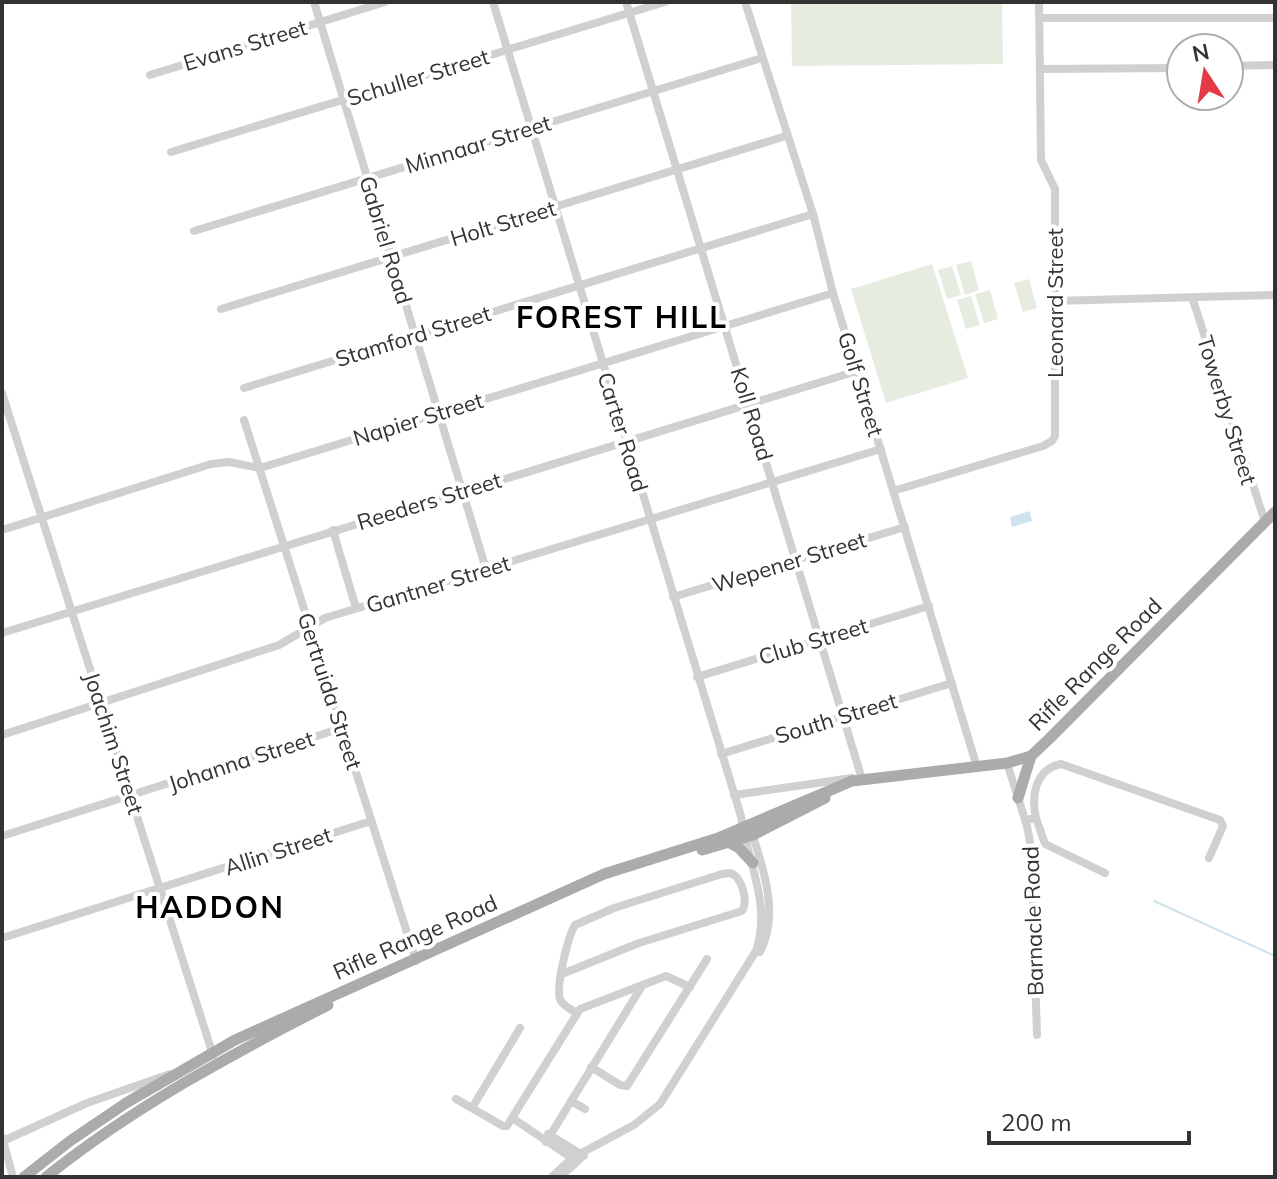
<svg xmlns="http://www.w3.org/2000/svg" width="1277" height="1179" viewBox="0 0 1277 1179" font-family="Mulish,sans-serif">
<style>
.green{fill:#e6ecdf}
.water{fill:#cfe2ee}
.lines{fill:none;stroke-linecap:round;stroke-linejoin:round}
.stream{stroke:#cfe2ee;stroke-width:2}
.minor{stroke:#d0d0d0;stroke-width:8}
.major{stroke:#ababab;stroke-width:11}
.labels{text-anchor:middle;stroke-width:8;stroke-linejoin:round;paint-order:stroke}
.street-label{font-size:22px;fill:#333;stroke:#fff}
.district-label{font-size:30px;font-weight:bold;letter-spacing:2px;fill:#000;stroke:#fff}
</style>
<rect width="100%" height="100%" fill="#fff"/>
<g class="green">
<path d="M 791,2 L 1002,2 L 1003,64 L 792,66 Z"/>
<path d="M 971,261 L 979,290 L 965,295 L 956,265 Z"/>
<path d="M 932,264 L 968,378 L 886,403 L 851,289 Z"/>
<path d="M 952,266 L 961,295 L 947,299 L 938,270 Z"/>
<path d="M 1029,279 L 1037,308 L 1023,312 L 1014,283 Z"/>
<path d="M 990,290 L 998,319 L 984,323 L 975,294 Z"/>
<path d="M 971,296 L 980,325 L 966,329 L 957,300 Z"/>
</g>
<path class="water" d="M 1030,511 L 1032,521 L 1012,527 L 1010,517 Z"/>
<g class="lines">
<path class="stream" d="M 1154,901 L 1275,956"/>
<g class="minor">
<path d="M 314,2 L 486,569"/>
<path d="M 493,2 L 741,816 C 747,862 772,904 756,951 L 660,1104 L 634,1125 L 572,1158 L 552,1177"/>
<path d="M 626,2 L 862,779"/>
<path d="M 745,2 L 813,214 L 833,293 L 977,767"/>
<path d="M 1040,18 L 1275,18"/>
<path d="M 1229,66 L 1275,65"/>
<path d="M 1040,69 L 1181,68"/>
<path d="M 150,75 L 385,2"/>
<path d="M 171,152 L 665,2"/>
<path d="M 194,231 L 762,58"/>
<path d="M 1192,297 L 1265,522"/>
<path d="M 1054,301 L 1275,295"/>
<path d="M 221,309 L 786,136"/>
<path d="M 244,388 L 813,214"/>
<path d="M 2,393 L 213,1055"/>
<path d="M 244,420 L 416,961"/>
<path d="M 893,491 L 1043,446 L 1052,441 L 1055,436 L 1055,189 L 1041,160 L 1039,2"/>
<path d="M 2,530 L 211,464 L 229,462 L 260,468 L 833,293"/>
<path d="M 333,530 L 344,568"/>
<path d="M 345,571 L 356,608"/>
<path d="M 673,597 L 905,527"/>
<path d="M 2,633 L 857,371"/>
<path d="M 697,677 L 929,606"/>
<path d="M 2,735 L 279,645 L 325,618 L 881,449"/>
<path d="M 721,754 L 952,683"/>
<path d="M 1007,763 L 1027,826 L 1031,848 L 1037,1035"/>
<path d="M 734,795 L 852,778"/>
<path d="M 1036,818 L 1045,844 L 1105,873"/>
<path d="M 1025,820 L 1036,818 C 1031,796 1035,769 1061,764 L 1220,820 L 1223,826 L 1209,858"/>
<path d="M 751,830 C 763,868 780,914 760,952"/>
<path d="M 2,836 L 342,728"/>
<path d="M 2,938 L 371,821"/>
<path d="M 562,974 L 639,943 L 742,911 C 748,901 743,879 731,873 L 722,874 L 614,908 L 575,925 C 568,937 554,991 561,1001 C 565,1007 572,1010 577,1013"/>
<path d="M 591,1067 L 620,1085 L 627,1086 L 707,959"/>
<path d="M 456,1099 L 503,1126 L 507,1126 L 580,1009 L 666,976 L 690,987"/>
<path d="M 571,1101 L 585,1109"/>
<path d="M 472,1108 L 520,1028"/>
<path d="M 514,1119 L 576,1161"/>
<path d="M 548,1134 L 584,1156"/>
<path d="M 2,1137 L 13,1177"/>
<path d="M 3,1141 L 87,1103 L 170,1074"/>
<path d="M 546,1142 L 642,986"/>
<path d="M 560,1177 L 580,1159"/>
</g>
<g class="major">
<path d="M 1018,798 L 1031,756"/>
<path d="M 730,843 L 739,848 L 753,863"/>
<path d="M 702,850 L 753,835 L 825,798"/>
<path d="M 24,1177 L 70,1141 L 126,1103 L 235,1040 L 604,874 L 718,838 L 852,781 L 1007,763 L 1031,756 L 1050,738 L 1275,512"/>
<path d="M 46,1177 C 132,1108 230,1055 328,1005"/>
</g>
</g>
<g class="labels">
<g class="street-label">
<text transform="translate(245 45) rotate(-17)" y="8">Evans Street</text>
<text transform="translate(418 77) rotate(-17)" y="8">Schuller Street</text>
<text transform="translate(478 144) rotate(-17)" y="8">Minnaar Street</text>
<text transform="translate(503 223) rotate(-17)" y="8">Holt Street</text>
<text transform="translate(386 240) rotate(73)" y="8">Gabriel Road</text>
<text transform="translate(1055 303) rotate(-90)" y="8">Leonard Street</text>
<text transform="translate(413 336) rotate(-17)" y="8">Stamford Street</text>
<text transform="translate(861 384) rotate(73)" y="8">Golf Street</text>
<text transform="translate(1227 410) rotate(73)" y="8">Towerby Street</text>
<text transform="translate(752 414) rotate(73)" y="8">Koll Road</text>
<text transform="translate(418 419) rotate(-17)" y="8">Napier Street</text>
<text transform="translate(623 432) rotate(73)" y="8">Carter Road</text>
<text transform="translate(429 501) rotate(-17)" y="8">Reeders Street</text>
<text transform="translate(789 562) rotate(-17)" y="8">Wepener Street</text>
<text transform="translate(438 584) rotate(-17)" y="8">Gantner Street</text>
<text transform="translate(813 641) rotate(-17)" y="8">Club Street</text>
<text transform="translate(1095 664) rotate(-45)" y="8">Rifle Range Road</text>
<text transform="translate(330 691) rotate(72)" y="8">Gertruida Street</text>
<text transform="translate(836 718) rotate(-17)" y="8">South Street</text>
<text transform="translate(114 743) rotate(72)" y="8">Joachim Street</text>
<text transform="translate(241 761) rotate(-18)" y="8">Johanna Street</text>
<text transform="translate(278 851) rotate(-18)" y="8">Allin Street</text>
<text transform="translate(1033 921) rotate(-92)" y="8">Barnacle Road</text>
<text transform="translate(415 937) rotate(-24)" y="8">Rifle Range Road</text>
</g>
<g class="district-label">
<text x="622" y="328">FOREST HILL</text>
<text x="210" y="918">HADDON</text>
</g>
</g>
<rect width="1277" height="1179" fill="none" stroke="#333333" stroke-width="8"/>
<g transform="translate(1205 72) rotate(348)"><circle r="38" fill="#ffffff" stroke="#adadad" stroke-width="2"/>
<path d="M0-6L14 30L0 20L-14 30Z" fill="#e63946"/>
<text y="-12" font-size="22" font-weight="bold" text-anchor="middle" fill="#333333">N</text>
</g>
<path d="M989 1131v12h200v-12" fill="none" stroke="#333333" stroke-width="4"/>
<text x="1001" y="1131" font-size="24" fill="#333333" stroke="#ffffff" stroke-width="6" paint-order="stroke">200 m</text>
</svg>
